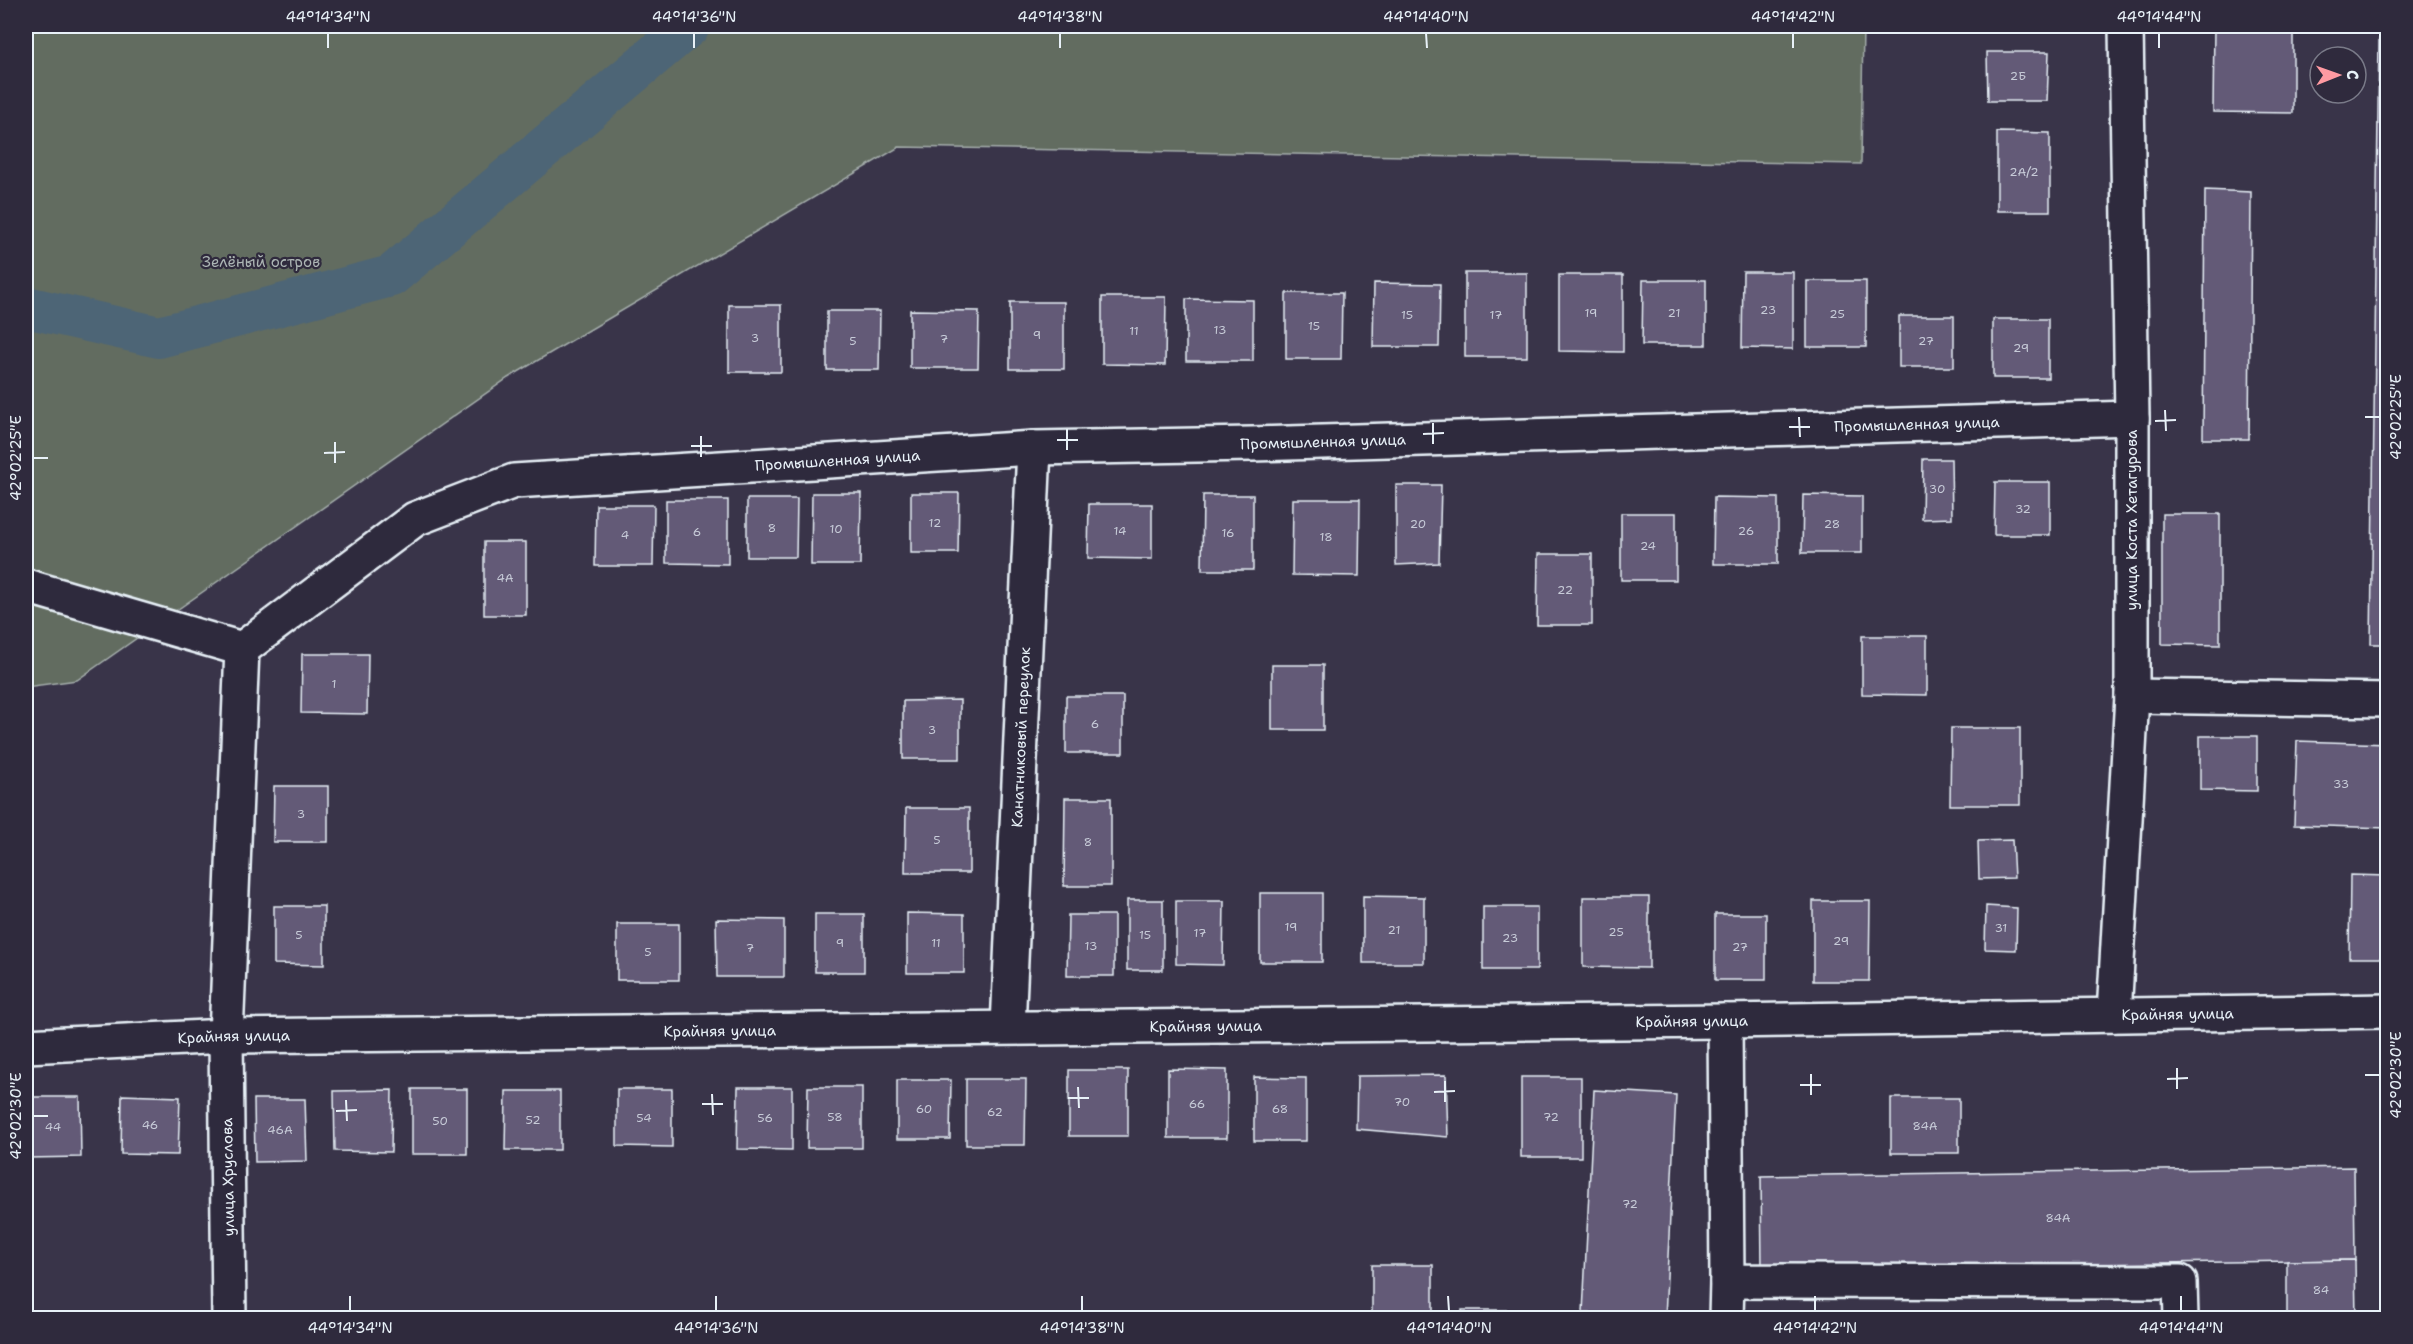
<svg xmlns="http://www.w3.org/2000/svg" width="2413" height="1344" viewBox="0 0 2413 1344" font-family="'Shantell Sans',sans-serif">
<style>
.green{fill:#626c60;stroke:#a5aeac;stroke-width:1.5}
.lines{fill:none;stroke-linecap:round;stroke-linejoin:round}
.canal{stroke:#4d6576;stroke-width:42}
.building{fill:#635a77;stroke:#e8f1f8;stroke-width:1.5}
.minor-casing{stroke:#e8f1f8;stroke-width:38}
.minor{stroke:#2f2a3d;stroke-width:33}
.ticks{fill:none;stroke:#e8f1f8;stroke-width:2}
.labels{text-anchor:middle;stroke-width:4.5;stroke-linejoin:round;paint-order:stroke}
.number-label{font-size:12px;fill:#c7cbd8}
.park-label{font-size:15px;fill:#acb5b4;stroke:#2f2a3d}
.street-label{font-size:15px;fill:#e8f1f8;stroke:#2f2a3d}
.neatline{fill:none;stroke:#e8f1f8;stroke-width:2}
.ticks-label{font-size:15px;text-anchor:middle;fill:#e8f1f8}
</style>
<rect width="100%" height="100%" fill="#393449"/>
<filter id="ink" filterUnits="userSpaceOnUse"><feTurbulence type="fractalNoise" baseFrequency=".0167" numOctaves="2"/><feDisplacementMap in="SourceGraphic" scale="12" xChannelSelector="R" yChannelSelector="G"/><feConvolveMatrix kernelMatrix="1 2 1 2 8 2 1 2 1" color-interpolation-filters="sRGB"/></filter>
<g filter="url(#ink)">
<path class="green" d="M 26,26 L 1863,26 L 1861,164 L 899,147 L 508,378 L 77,680 L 26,687 Z"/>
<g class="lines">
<path class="canal" d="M 26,307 L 159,337 L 391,276 L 689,26"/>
</g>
<g class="building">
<path d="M 2214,26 L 2293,26 L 2293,113 L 2213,112 Z"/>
<path d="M 2388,38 L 2388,644 L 2371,644 L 2379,39 Z"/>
<path d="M 1987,52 L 2049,52 L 2047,101 L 1988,101 Z"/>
<path d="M 1997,132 L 2050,133 L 2050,211 L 1997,211 Z"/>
<path d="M 2205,190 L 2251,192 L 2249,439 L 2203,439 Z"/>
<path d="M 1743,272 L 1793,272 L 1793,349 L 1742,348 Z"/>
<rect x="1465" y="273" width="62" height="84"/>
<path d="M 1559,275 L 1623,275 L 1623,352 L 1559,351 Z"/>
<path d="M 1643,280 L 1706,280 L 1706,345 L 1642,345 Z"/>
<rect x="1807" y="281" width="59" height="66"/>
<path d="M 1374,283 L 1440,284 L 1439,347 L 1373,347 Z"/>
<path d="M 1286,293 L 1342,293 L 1341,359 L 1286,359 Z"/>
<path d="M 1102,297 L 1166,297 L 1165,365 L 1102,364 Z"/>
<path d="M 1186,299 L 1253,300 L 1253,361 L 1186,361 Z"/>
<rect x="1010" y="302" width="54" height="67"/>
<rect x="729" y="305" width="52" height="67"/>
<path d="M 910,310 L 979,311 L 978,368 L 910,368 Z"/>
<path d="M 827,311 L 880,311 L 879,370 L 827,370 Z"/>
<rect x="1899" y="316" width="55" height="51"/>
<rect x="1993" y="319" width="55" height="59"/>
<path d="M 1923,459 L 1951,459 L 1952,518 L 1922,519 Z"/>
<path d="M 1995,482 L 2050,482 L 2050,535 L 1994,535 Z"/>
<path d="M 1396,485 L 1441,485 L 1439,563 L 1396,565 Z"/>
<path d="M 812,493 L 861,493 L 860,565 L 811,565 Z"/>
<path d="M 911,493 L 959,493 L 958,553 L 911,553 Z"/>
<path d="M 1203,495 L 1253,495 L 1253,570 L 1202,570 Z"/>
<path d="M 1803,495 L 1862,496 L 1862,553 L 1802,553 Z"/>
<path d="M 1714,497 L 1778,498 L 1778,564 L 1713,564 Z"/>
<path d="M 747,499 L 797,499 L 796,557 L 747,557 Z"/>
<path d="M 1293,499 L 1360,499 L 1359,576 L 1292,575 Z"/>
<path d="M 666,500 L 728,500 L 728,564 L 666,563 Z"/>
<path d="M 1089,504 L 1152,504 L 1152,559 L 1088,558 Z"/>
<path d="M 596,505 L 654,505 L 653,566 L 595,566 Z"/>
<rect x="1621" y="513" width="55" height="67"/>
<path d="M 2162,514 L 2220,514 L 2220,645 L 2162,644 Z"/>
<rect x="484" y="542" width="42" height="73"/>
<path d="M 1538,554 L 1592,554 L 1592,625 L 1537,625 Z"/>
<path d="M 1862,636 L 1927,636 L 1927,695 L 1862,694 Z"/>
<path d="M 302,654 L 368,654 L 367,714 L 301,713 Z"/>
<rect x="1272" y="665" width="51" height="65"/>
<rect x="1066" y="696" width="57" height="57"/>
<path d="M 960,700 L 960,759 L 903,759 L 903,701 Z"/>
<path d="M 1951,728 L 2020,728 L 2020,805 L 1950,805 Z"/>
<path d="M 2200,736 L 2257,736 L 2257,791 L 2200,790 Z"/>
<path d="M 2297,741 L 2388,744 L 2388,828 L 2294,825 Z"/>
<path d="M 274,786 L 328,786 L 328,842 L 273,842 Z"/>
<path d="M 1065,798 L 1111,798 L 1111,886 L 1064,886 Z"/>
<path d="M 906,808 L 969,808 L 969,873 L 905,873 Z"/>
<path d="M 2012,840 L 2014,878 L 1979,879 L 1978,841 Z"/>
<path d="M 2350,875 L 2388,876 L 2388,958 L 2349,958 Z"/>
<rect x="1260" y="893" width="62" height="69"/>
<path d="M 1363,896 L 1424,897 L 1424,963 L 1363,963 Z"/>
<path d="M 1583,897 L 1649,897 L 1649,968 L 1583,967 Z"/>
<rect x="1127" y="900" width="36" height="70"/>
<path d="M 1176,901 L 1224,901 L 1223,965 L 1176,964 Z"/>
<path d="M 1813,901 L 1870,901 L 1869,981 L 1813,981 Z"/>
<path d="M 274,906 L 324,906 L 324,965 L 274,964 Z"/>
<path d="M 1986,906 L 2017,908 L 2016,950 L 1985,949 Z"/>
<rect x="1483" y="907" width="54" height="63"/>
<path d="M 907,913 L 964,914 L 964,973 L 907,973 Z"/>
<rect x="815" y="914" width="49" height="58"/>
<rect x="1715" y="914" width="51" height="66"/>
<path d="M 1068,915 L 1114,915 L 1114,976 L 1067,976 Z"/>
<path d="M 716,919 L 784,920 L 784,977 L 717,977 Z"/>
<rect x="617" y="924" width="62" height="56"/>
<path d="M 1168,1069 L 1227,1070 L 1227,1138 L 1168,1138 Z"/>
<rect x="1069" y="1070" width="59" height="66"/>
<path d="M 1446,1075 L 1448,1137 L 1356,1129 L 1357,1076 Z"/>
<path d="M 1254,1077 L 1306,1078 L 1306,1141 L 1254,1141 Z"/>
<rect x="1521" y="1077" width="60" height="80"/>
<path d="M 966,1079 L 1026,1079 L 1025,1145 L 966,1145 Z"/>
<path d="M 897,1080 L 951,1080 L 950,1139 L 897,1139 Z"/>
<path d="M 738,1087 L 792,1087 L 792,1150 L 737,1149 Z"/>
<path d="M 808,1087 L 862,1087 L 862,1148 L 807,1148 Z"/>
<rect x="412" y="1089" width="55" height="65"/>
<path d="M 617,1089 L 672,1089 L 672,1147 L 617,1146 Z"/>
<path d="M 392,1090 L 391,1152 L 335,1151 L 334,1091 Z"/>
<path d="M 1594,1090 L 1676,1095 L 1665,1317 L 1583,1313 Z"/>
<path d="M 506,1091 L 560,1091 L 560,1150 L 505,1150 Z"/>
<path d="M 122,1095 L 180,1097 L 178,1155 L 121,1154 Z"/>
<path d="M 26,1097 L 80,1097 L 81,1157 L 27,1158 Z"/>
<rect x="1891" y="1098" width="68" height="55"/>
<path d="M 254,1099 L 305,1099 L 307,1161 L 255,1162 Z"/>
<path d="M 2354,1167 L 2355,1260 L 1762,1269 L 1761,1176 Z"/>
<path d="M 2355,1260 L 2356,1318 L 2287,1318 L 2287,1261 Z"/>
<rect x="1372" y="1265" width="61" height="53"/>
<rect x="1462" y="1310" width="61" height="8"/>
</g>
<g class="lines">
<g class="minor-casing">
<g id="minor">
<path d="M 26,586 L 242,649"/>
<path d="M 2132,696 L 2388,700"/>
<path d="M 2114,1015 L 2132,696 L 2132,418 L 2126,26"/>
<path d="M 1725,1021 L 1727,1281 L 2180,1282 L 2181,1318"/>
<path id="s1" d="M 1008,1027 L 1034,448"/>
<path id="s2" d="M 26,1046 L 226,1036 L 1725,1021 L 2388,1011"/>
<path id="s3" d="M 229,1318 L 226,1036 L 242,649 L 415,519 L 514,481 L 1034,448 L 1252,444 L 2132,418"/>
<path d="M 1726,1318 L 1727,1281"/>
</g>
</g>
<use href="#minor" class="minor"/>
</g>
</g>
<path class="ticks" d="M 328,33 L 328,48M 694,33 L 694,48M 1060,33 L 1060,48M 1426,33 L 1427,48M 1793,33 L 1793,48M 2159,33 L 2159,48M 2165,410 L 2166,431M 1799,417 L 1800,437M 2365,417 L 2380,417M 2155,421 L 2176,420M 1433,423 L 1433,444M 1789,427 L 1810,427M 1067,429 L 1067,450M 1423,434 L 1444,433M 701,436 L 701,457M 1057,440 L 1078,440M 335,442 L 335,463M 691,446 L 712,446M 324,453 L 345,452M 33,458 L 48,458M 2177,1068 L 2177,1089M 1811,1074 L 1811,1095M 2365,1075 L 2380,1075M 2167,1079 L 2188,1078M 1445,1081 L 1445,1102M 1800,1085 L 1821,1085M 1078,1087 L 1079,1108M 1434,1092 L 1455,1091M 712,1094 L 713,1115M 1068,1098 L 1089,1098M 346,1100 L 347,1121M 702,1104 L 723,1104M 336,1111 L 357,1110M 33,1116 L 48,1116M 350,1296 L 350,1311M 716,1296 L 716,1311M 1082,1296 L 1082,1311M 1448,1296 L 1449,1311M 1815,1296 L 1815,1311M 2181,1296 L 2181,1311"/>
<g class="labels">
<g class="number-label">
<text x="2018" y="80">2Б</text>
<text x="2024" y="176">2А/2</text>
<text x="1768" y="314">23</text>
<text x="1591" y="317">19</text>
<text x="1674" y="317">21</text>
<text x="1837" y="318">25</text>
<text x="1407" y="319">15</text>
<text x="1496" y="319">17</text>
<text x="1314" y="330">15</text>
<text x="1220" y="334">13</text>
<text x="1134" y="335">11</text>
<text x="1037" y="339">9</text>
<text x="755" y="342">3</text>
<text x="944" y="343">7</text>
<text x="853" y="345">5</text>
<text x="1926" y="345">27</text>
<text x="2021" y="352">29</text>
<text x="1937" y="493">30</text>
<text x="2023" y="513">32</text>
<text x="935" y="527">12</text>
<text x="1418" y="528">20</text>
<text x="1832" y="528">28</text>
<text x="772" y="532">8</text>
<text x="836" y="533">10</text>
<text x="1120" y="535">14</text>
<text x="1746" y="535">26</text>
<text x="697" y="536">6</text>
<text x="1228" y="537">16</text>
<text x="625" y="539">4</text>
<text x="1326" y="541">18</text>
<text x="1648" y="550">24</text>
<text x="505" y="582">4А</text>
<text x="1565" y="594">22</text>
<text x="334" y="688">1</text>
<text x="1095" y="728">6</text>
<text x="932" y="734">3</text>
<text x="2341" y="788">33</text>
<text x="301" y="818">3</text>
<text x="937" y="844">5</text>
<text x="1088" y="846">8</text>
<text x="1291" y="931">19</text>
<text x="2001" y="932">31</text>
<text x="1394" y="934">21</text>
<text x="1616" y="936">25</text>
<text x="1200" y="937">17</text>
<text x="299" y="939">5</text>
<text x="1145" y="939">15</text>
<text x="1510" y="942">23</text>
<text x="1841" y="945">29</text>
<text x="840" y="947">9</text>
<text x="936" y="947">11</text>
<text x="1091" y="950">13</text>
<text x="1740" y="951">27</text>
<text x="750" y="952">7</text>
<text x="648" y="956">5</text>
<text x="1402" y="1106">70</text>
<text x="1197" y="1108">66</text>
<text x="924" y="1113">60</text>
<text x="1280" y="1113">68</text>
<text x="995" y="1116">62</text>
<text x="835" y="1121">58</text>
<text x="1551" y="1121">72</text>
<text x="644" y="1122">54</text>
<text x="765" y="1122">56</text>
<text x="533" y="1124">52</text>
<text x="440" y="1125">50</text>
<text x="150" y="1129">46</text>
<text x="1925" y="1130">84А</text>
<text x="53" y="1131">44</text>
<text x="280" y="1134">46А</text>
<text x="1630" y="1208">72</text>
<text x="2058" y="1222">84А</text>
<text x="2321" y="1294">84</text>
</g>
<g class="park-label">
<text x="261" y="267">Зелёный остров</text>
</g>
<g class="street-label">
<text dy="5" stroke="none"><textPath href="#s3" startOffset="2396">Промышленная улица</textPath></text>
<text dy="5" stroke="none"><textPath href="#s3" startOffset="1802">Промышленная улица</textPath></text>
<text dy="5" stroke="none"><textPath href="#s3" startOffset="1316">Промышленная улица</textPath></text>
<text transform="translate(2132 520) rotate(-90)" y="5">улица Коста Хетагурова</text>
<text dy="5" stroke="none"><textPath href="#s1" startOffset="290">Канатниковый переулок</textPath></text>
<text dy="5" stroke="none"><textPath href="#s2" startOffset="2152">Крайняя улица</textPath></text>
<text dy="5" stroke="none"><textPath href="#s2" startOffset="1666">Крайняя улица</textPath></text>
<text dy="5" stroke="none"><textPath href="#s2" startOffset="1180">Крайняя улица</textPath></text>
<text dy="5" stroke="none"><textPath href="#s2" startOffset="694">Крайняя улица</textPath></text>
<text dy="5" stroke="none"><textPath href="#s2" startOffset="208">Крайняя улица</textPath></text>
<text transform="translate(228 1177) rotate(-91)" y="5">улица Хруслова</text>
</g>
</g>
<rect width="2413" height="1344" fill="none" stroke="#2f2a3d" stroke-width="66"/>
<g transform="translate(2338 75) rotate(89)"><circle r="28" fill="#2f2a3d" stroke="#797a88" stroke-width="1.5"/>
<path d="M0-4.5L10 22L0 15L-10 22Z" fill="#ff9aa2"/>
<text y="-9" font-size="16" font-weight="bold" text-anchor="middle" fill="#e8f1f8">С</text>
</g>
<rect x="33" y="33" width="2347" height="1278" class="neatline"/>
<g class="ticks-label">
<text x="328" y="22">44°14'34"N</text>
<text x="694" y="22">44°14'36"N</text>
<text x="1060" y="22">44°14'38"N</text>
<text x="1426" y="22">44°14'40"N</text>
<text x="1793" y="22">44°14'42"N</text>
<text x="2159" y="22">44°14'44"N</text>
<text transform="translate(2396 417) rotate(-90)" y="5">42°02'25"E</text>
<text transform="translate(16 458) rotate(-90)" y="5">42°02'25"E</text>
<text transform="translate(2396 1075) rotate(-90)" y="5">42°02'30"E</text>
<text transform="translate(16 1116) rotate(-90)" y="5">42°02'30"E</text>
<text x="350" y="1333">44°14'34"N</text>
<text x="716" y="1333">44°14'36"N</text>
<text x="1082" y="1333">44°14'38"N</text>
<text x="1449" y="1333">44°14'40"N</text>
<text x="1815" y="1333">44°14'42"N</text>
<text x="2181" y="1333">44°14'44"N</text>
</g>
</svg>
